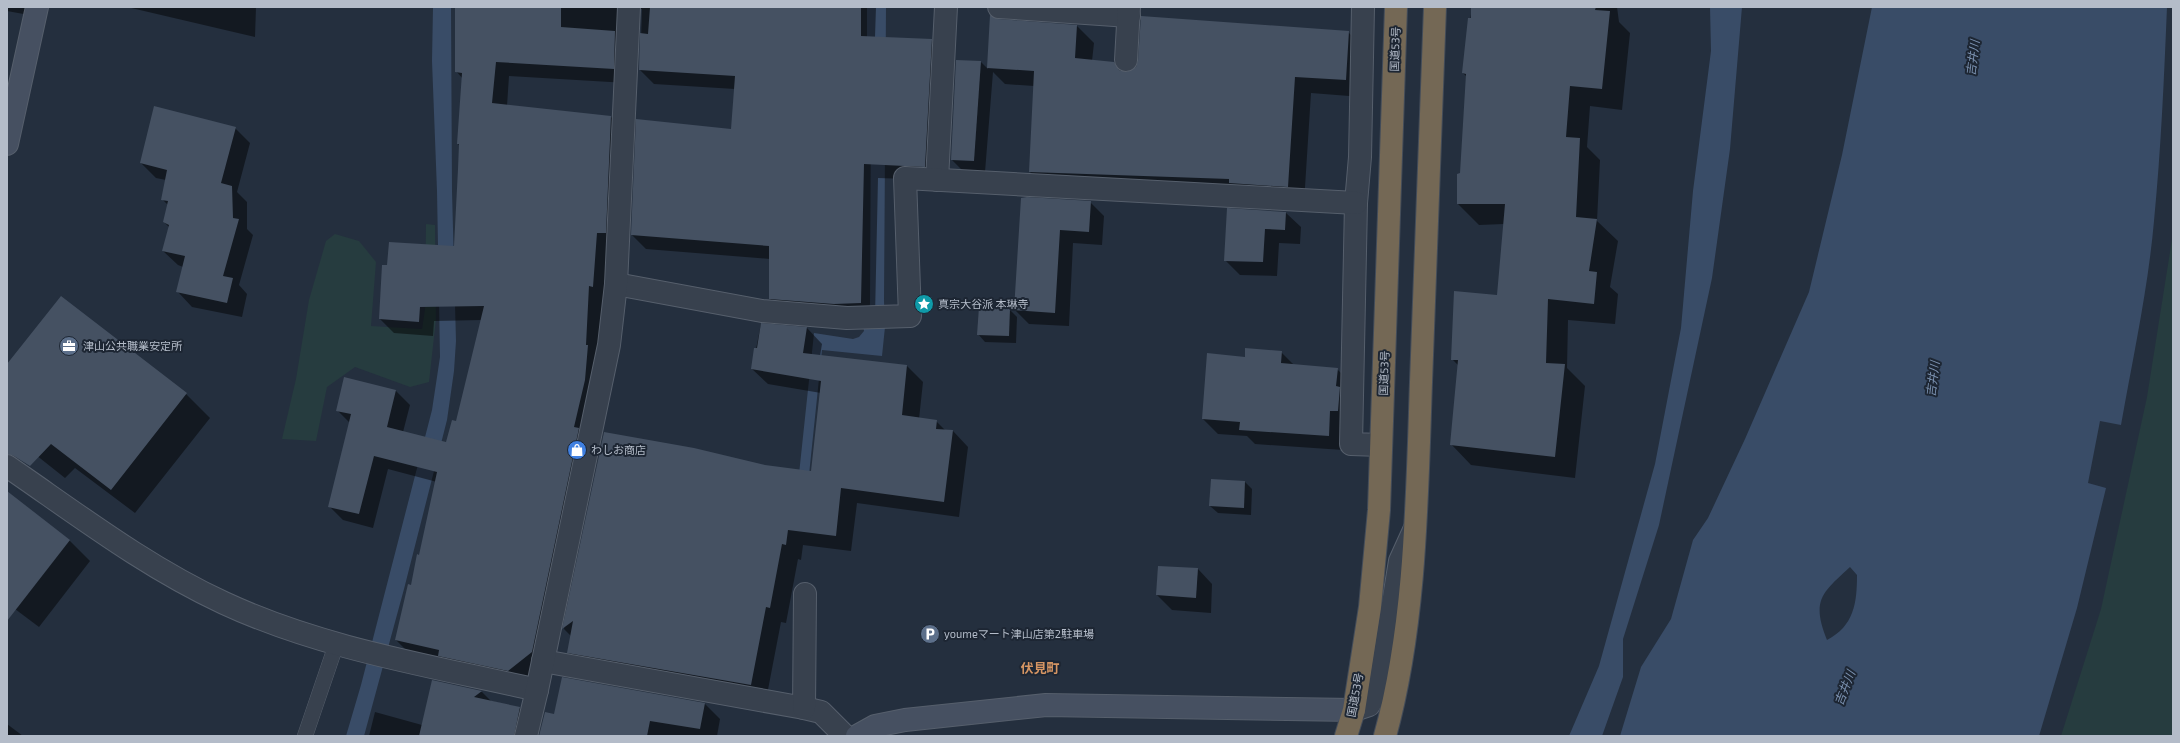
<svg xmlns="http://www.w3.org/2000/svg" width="2180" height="743" viewBox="0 0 2180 743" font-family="'Exo 2','Noto Sans JP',sans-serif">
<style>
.green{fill:#263c3f}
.water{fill:#394c67;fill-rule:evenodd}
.shadow{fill:#0007}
.building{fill:#455162}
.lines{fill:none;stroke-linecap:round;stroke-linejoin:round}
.lane-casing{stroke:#565f6c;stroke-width:16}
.street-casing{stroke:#565f6c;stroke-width:24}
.secondary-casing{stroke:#565f6c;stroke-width:24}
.highway-casing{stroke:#434c59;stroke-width:24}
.lane{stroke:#38414e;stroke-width:15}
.street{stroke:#38414e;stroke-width:22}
.secondary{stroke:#465061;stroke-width:22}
.highway{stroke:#746855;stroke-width:22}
.labels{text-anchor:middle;stroke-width:4;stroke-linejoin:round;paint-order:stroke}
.street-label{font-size:11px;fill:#b4bcc9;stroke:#1d2633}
.poi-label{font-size:11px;fill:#b4bcc9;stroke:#1d2633;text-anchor:start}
.water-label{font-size:12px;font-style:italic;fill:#7c92b1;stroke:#1d2633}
.quarter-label{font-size:13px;font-weight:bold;fill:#d59563;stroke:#1d2633}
</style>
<rect width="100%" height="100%" fill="#242f3e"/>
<g class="green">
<path d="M 426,224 L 435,225 L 436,319 L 429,382 L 410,387 L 355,367 L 327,387 L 316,441 L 282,439 L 296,379 L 309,300 L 326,241 L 335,234 L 359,241 L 376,262 L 371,326 L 422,329 L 425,309 Z"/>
<path d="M 2173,233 L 2173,736 L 2061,736 L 2101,609 L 2147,397 Z"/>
</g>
<g class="water">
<path d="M 433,7 L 451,7 L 452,191 L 456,341 L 454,371 L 447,420 L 404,589 L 364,736 L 346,736 L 361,685 L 432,410 L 440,357 L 437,191 L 432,61 Z"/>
<path d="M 867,7 L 886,7 L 884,301 L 885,327 L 882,356 L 822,350 L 807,494 L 797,493 L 814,333 L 853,339 L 859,337 L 864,331 L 863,325 L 870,304 L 871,104 L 867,91 Z"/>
<path d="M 1710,7 L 1742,7 L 1730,149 L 1712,278 L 1659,525 L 1623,639 L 1623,677 L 1602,736 L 1569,736 L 1599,666 L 1655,464 L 1681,328 L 1693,191 L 1711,51 Z"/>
<path d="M 1872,7 L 2167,7 C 2164,79 2161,150 2154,221 C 2148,289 2133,357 2121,425 L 2100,421 L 2088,483 L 2106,488 L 2077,608 L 2039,736 L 1620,736 L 1641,667 L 1671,619 L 1693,540 L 1708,518 L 1745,439 L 1809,292 L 1842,155 ZM 1850,567 L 1857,575 C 1857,603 1854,626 1827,640 C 1811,600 1822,593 1850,567 Z"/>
</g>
<g class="shadow">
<path d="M 7,7 L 30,7 L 29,15 L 7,11 Z"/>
<path d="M 127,7 L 256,7 L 255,37 Z"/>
<path d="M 456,7 L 876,7 L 875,37 L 931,40 L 945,54 L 939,180 L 878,178 L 875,317 L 784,313 L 770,299 L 770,259 L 646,249 L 632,235 L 732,130 L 735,89 L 654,84 L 640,70 L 642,9 L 638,9 L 627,83 L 509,76 L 507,106 L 611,117 L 625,131 L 607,300 L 603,300 L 599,358 L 546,666 L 522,684 L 410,654 L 396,640 L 409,586 L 412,586 L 420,556 L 437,482 L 388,469 L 373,528 L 343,520 L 329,506 L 350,423 L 337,410 L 345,378 L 396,391 L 410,405 L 403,432 L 447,443 L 457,422 L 482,320 L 434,321 L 433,336 L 394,333 L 380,319 L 455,247 L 460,146 L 458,144 L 463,79 L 456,71 Z"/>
<path d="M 1472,7 L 1617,7 L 1619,22 L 1630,33 L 1622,110 L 1590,106 L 1587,147 L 1600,160 L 1597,221 L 1618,241 L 1610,287 L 1618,294 L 1615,324 L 1568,320 L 1567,368 L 1585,386 L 1575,478 L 1471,465 L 1451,444 L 1459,366 L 1452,359 L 1498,296 L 1504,224 L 1479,225 L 1458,204 L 1458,174 L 1461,174 L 1467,77 L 1463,73 Z"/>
<path d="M 991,17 L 998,20 L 1077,26 L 1094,43 L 1092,61 L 1114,63 L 1123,73 L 1348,32 L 1365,49 L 1362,97 L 1311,93 L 1304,203 L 1046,189 L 1030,172 L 1034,86 L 1005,84 L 993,72 L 985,172 L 963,171 L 952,160 L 957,61 L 981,62 L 988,69 Z"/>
<path d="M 235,128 L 250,143 L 237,192 L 247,202 L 247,229 L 253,235 L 239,285 L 247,294 L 242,317 L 192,307 L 178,292 L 183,267 L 178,265 L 163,251 L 169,227 L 164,222 L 168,205 L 163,200 L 166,180 L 156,178 L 141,163 Z"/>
<path d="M 1022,199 L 1090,202 L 1104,216 L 1102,245 L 1073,243 L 1069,326 L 1029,324 L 1015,310 Z"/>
<path d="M 1228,209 L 1286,213 L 1301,227 L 1300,244 L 1279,243 L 1277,276 L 1240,275 L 1225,260 Z"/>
<path d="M 61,297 L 186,394 L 210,418 L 135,513 L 75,468 L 65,478 L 7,432 L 7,366 Z"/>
<path d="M 1010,310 L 1017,317 L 1016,343 L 985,342 L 978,334 Z"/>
<path d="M 761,324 L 807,328 L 822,344 L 820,356 L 907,366 L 923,382 L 919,419 L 936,421 L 946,431 L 953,431 L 968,447 L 959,517 L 857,503 L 851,551 L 803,545 L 801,560 L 798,559 L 786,623 L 781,622 L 766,700 L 584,668 L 568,652 L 571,636 L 564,629 L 604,433 L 765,466 L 812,472 L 821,393 L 768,384 L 752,369 Z"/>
<path d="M 1281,352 L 1294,365 L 1337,369 L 1352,384 L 1343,450 L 1255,444 L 1247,436 L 1218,434 L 1203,419 L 1245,358 Z"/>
<path d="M 1245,482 L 1252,489 L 1251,515 L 1218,513 L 1210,506 Z"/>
<path d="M 7,492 L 69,540 L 90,561 L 39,627 L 7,603 Z"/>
<path d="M 1198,569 L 1212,584 L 1211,613 L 1172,610 L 1157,595 Z"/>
<path d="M 433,681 L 482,692 L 491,701 L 520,708 L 535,723 L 533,736 L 369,736 L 375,712 L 422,725 Z"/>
<path d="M 705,704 L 720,719 L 717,736 L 540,736 L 555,715 Z"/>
<path d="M 7,724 L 23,736 L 7,736 Z"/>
</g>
<g class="building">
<path d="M 455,7 L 561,7 L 561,27 L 615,31 L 614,69 L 496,62 L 492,103 L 611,116 L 606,233 L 597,233 L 593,287 L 589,286 L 586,345 L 588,345 L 585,380 L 574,427 L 579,428 L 532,652 L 508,671 L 438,656 L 439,650 L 395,640 L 408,584 L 411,585 L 417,554 L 419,555 L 437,472 L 374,456 L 359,514 L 328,507 L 351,414 L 336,411 L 344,377 L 396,390 L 387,427 L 446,442 L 452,420 L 456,421 L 484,306 L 420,307 L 419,322 L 379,319 L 382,265 L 387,265 L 389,242 L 454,246 L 458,169 L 459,144 L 457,144 L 462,73 L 455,72 Z"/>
<path d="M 650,7 L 861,7 L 861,36 L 932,39 L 925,167 L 864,164 L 861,303 L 834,304 L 769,299 L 769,246 L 631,235 L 636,119 L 731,129 L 735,76 L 639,70 L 640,33 L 648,34 Z"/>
<path d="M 1471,7 L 1596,7 L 1595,10 L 1610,11 L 1602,89 L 1570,86 L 1566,137 L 1580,138 L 1576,217 L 1597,219 L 1589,271 L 1597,272 L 1594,304 L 1548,299 L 1546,363 L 1565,364 L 1555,457 L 1450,445 L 1458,360 L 1451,360 L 1454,291 L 1497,295 L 1505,204 L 1457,204 L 1457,174 L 1460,173 L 1466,74 L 1462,73 L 1468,18 L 1471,18 Z"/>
<path d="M 990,15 L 998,19 L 1077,25 L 1075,58 L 1114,62 L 1119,70 L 1126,72 L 1136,67 L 1138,61 L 1141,16 L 1349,31 L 1346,80 L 1295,77 L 1288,187 L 1229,183 L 1229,179 L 1029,172 L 1034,71 L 987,68 Z"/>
<path d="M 956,60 L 981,61 L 974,161 L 951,160 Z"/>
<path d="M 154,106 L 236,127 L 221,183 L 232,186 L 233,218 L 239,219 L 223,276 L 233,278 L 227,303 L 176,292 L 185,256 L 162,251 L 169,225 L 163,222 L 168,201 L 161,200 L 167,170 L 140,163 Z"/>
<path d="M 1027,197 L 1091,201 L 1089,232 L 1060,230 L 1055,313 L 1014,310 L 1021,198 Z"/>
<path d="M 1227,208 L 1286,212 L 1285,230 L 1265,229 L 1263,262 L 1224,261 Z"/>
<path d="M 61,296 L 187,393 L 111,490 L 51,444 L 30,466 L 14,456 L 7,454 L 7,364 Z"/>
<path d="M 979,307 L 1010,309 L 1009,336 L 977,335 Z"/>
<path d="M 761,323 L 807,327 L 803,353 L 907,365 L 902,415 L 937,420 L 936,429 L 953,430 L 944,502 L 841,488 L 836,536 L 788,530 L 786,545 L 782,544 L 770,608 L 766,607 L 751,685 L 567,653 L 573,621 L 562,629 L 604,432 L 694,448 L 765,465 L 811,471 L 821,381 L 751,369 L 754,348 L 757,348 Z"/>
<path d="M 1245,348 L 1282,351 L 1281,363 L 1338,368 L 1336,386 L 1340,387 L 1338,411 L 1330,411 L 1329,436 L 1239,430 L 1240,422 L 1202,419 L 1207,353 L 1245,357 Z"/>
<path d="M 1211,479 L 1245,481 L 1244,508 L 1209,506 Z"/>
<path d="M 7,491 L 70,540 L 7,621 Z"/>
<path d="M 1158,566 L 1198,568 L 1196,598 L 1156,595 Z"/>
<path d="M 562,677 L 705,703 L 700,729 L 650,721 L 647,736 L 539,736 L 545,712 L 554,714 Z"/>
<path d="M 432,680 L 482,691 L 474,697 L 520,707 L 514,736 L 419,736 Z"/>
</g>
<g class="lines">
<g class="lane-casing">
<path id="lane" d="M 305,736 L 336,645"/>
</g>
<g class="street-casing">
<g id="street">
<path d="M 999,7 L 1129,16"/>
<path d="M 1363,7 L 1360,157 L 1356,203 L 1351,444 L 1381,445"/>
<path d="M 1126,60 L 1129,7"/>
<path d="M 937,180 L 946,7"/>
<path d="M 616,284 L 762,311 L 847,318 L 910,316 L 905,178 L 1356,203"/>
<path d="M 7,466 C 77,514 146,567 224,603 C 323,649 432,666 537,690"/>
<path d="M 543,661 L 804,708 L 821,712 L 845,736"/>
<path d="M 804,708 L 805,594"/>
<path d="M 1354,710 L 1369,705 L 1380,683 L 1400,561 L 1415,528"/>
<path d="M 526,736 L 537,690 L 609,345 L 616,284 L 629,7"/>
</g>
</g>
<g class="secondary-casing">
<g id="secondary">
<path d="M 7,144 L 37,7"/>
<path d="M 857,736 L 875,726 L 905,720 L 1046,705 L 1354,710"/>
</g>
</g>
<g class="highway-casing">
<g id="highway">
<path d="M 1346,736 L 1354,710 L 1370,607 L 1379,510 L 1396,7"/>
<path d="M 1385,736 C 1416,624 1417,497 1421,382 C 1425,257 1430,132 1435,7"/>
</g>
</g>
<use href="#lane" class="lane"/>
<use href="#street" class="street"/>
<use href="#secondary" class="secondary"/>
<use href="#highway" class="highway"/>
</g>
<defs>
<g id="sight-disc" transform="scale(1)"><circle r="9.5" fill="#0f9aa8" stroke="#1d2633"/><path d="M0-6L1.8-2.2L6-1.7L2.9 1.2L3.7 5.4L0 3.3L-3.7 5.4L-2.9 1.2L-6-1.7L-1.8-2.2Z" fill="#fff"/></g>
<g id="office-disc" transform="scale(1)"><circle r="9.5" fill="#5c6f8a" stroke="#1d2633"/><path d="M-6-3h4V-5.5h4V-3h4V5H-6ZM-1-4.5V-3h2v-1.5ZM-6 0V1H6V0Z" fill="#fff"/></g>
<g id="shop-disc" transform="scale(1)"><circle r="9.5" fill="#3f7fe0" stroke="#1d2633"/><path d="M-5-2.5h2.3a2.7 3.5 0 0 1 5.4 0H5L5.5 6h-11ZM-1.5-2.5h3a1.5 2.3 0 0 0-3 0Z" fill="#fff"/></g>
<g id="parking-disc" transform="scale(1)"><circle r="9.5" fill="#5c6f8a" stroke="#1d2633"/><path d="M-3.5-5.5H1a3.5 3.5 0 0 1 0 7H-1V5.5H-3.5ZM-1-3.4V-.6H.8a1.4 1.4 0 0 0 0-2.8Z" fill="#fff"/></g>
</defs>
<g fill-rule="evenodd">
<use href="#sight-disc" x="924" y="304"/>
<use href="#office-disc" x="69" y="346"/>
<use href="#shop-disc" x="577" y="450"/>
<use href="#parking-disc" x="930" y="634"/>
</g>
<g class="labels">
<g class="street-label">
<text transform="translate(1395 49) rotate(-88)" y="4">国道53号</text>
<text transform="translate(1384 373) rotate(-88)" y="4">国道53号</text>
<text transform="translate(1355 695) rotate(-79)" y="4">国道53号</text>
</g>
<g class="poi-label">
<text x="938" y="308">真宗大谷派 本琳寺</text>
<text x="83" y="350">津山公共職業安定所</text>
<text x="591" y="454">わしお商店</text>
<text x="944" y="638">youmeマート津山店第2駐車場</text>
</g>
<g class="water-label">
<text transform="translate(1973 58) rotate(-83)" y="4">吉井川</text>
<text transform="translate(1933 379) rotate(-83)" y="4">吉井川</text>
<text transform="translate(1845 688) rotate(-69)" y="4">吉井川</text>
</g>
<g class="quarter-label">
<text x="1040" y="673">伏見町</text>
</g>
</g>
<rect width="2180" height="743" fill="none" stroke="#b4bcc9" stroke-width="16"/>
</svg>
